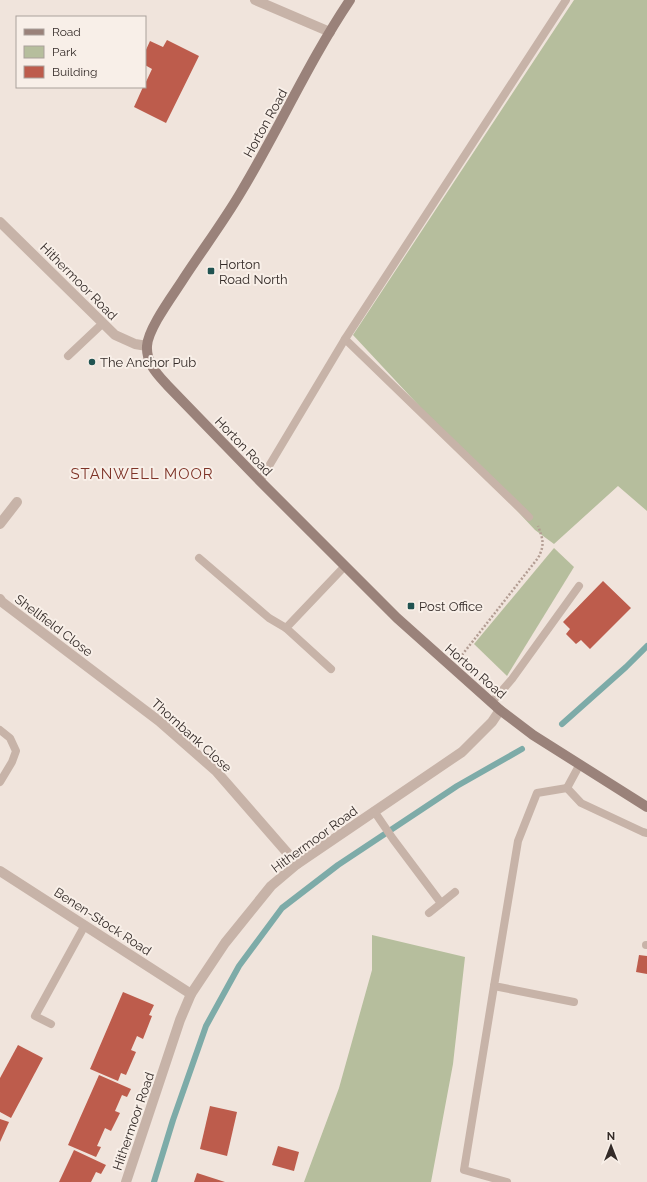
<svg xmlns="http://www.w3.org/2000/svg" width="647" height="1182" viewBox="0 0 647 1182" font-family="Raleway,sans-serif">
<style>
.green{fill:#b6be9d}
.lines{fill:none;stroke-linecap:round;stroke-linejoin:round}
.stream{stroke:#7daba8;stroke-width:6}
.building{fill:#bd5c4c}
.path{stroke:#b39d93;stroke-width:2.5;stroke-dasharray:2 2;stroke-linecap:butt}
.lane{stroke:#c7b3a8;stroke-width:8}
.street{stroke:#c7b3a8;stroke-width:10}
.secondary{stroke:#9a827a;stroke-width:10}
.poi-dot{fill:#215351;stroke:#f8efe8;stroke-width:1.5}
.labels{text-anchor:middle;stroke-width:4;stroke-linejoin:round;paint-order:stroke}
.street-label{font-size:13px;fill:#342b28;stroke:#f8efe8}
.poi-label{font-size:13px;fill:#342b28;stroke:#f8efe8;text-anchor:start}
.quarter-label{font-size:15px;letter-spacing:1px;fill:#7e3327;stroke:#f8efe8}
</style>
<rect width="100%" height="100%" fill="#f0e4dc"/>
<g class="green">
<path d="M 574,0 L 647,0 L 647,511 L 618,486 L 554,544 L 535,530 L 353,335 Z"/>
<path d="M 554,548 L 574,567 L 507,676 L 474,644 Z"/>
<path d="M 372,935 L 465,957 L 453,1064 L 431,1182 L 304,1182 L 339,1088 L 372,970 Z"/>
</g>
<g class="lines">
<g class="stream">
<path d="M 562,724 L 626,667 L 647,646"/>
<path d="M 154,1182 L 173,1120 L 206,1026 L 239,966 L 282,908 L 338,865 L 457,786 L 522,749"/>
</g>
</g>
<g class="building">
<path d="M 167,40 L 199,56 L 166,123 L 134,107 L 143,87 L 145,87 L 145,84 L 152,69 L 145,65 L 145,52 L 150,41 L 163,47 Z"/>
<path d="M 603,581 L 631,608 L 590,649 L 581,640 L 576,644 L 566,634 L 570,629 L 563,622 Z"/>
<path d="M 639,955 L 647,956 L 647,974 L 636,972 Z"/>
<path d="M 123,992 L 154,1005 L 149,1015 L 152,1016 L 143,1039 L 137,1036 L 131,1050 L 136,1052 L 126,1075 L 121,1073 L 118,1081 L 90,1069 Z"/>
<path d="M 18,1045 L 43,1058 L 11,1118 L 0,1112 L 0,1078 Z"/>
<path d="M 99,1075 L 131,1089 L 127,1097 L 122,1095 L 115,1111 L 120,1113 L 111,1131 L 105,1128 L 97,1146 L 101,1147 L 96,1157 L 68,1145 Z"/>
<path d="M 210,1106 L 237,1112 L 227,1156 L 200,1149 Z"/>
<path d="M 0,1119 L 9,1122 L 0,1142 Z"/>
<path d="M 278,1146 L 299,1152 L 294,1171 L 272,1165 Z"/>
<path d="M 74,1150 L 106,1165 L 101,1174 L 96,1172 L 91,1182 L 59,1182 Z"/>
<path d="M 197,1173 L 225,1182 L 194,1182 Z"/>
</g>
<g class="lines">
<path class="path" d="M 462,655 L 538,558 C 545,545 543,539 538,526"/>
<g class="lane">
<path d="M 345,339 L 529,517"/>
<path d="M 68,356 L 103,323"/>
<path d="M 260,481 L 345,339 L 566,0"/>
<path d="M 199,558 L 269,618 L 286,628"/>
<path d="M 331,669 L 286,628 L 345,566"/>
<path d="M 492,702 L 512,679 L 579,586"/>
<path d="M 0,730 L 10,738 L 16,751 L 12,762 L 0,782"/>
<path d="M 580,764 L 567,788 L 581,803 L 643,832 L 647,833"/>
<path d="M 567,788 L 537,793 L 518,841 L 494,986 L 574,1002"/>
<path d="M 374,811 L 393,839 L 441,903"/>
<path d="M 429,913 L 455,892"/>
<path d="M 646,945 L 647,945"/>
<path d="M 494,986 L 464,1170 L 507,1182"/>
<path d="M 51,1024 L 35,1016 L 85,925"/>
</g>
<g class="street">
<path d="M 255,0 L 330,32"/>
<path d="M 0,222 L 115,335 L 135,344 L 147,346"/>
<path d="M 0,524 L 17,502"/>
<path d="M 0,599 L 2,602 L 159,721 L 216,771 L 297,864"/>
<path d="M 0,871 L 191,994"/>
<path d="M 126,1182 L 180,1020 L 191,994 L 225,943 L 271,886 L 297,864 L 462,752 L 492,722 L 500,710"/>
</g>
<path class="secondary" d="M 350,0 C 309,61 279,129 241,192 C 224,221 203,249 184,278 C 174,294 148,328 147,346 C 146,363 157,374 167,385 L 260,481 L 397,618 L 453,668 L 500,710 L 533,735 L 647,807"/>
</g>
<g class="poi-dot">
<rect x="207" y="267" width="8" height="8" rx="2"/>
<circle cx="92" cy="362" r="4"/>
<rect x="407" y="602" width="8" height="8" rx="2"/>
</g>
<g class="labels">
<g class="street-label">
<text transform="translate(265 123) rotate(-61)" y="5">Horton Road</text>
<text transform="translate(79 281) rotate(45)" y="5">Hithermoor Road</text>
<text transform="translate(244 446) rotate(46)" y="5">Horton Road</text>
<text transform="translate(54 625) rotate(37)" y="5">Shellfield Close</text>
<text transform="translate(476 671) rotate(41)" y="5">Horton Road</text>
<text transform="translate(192 735) rotate(42)" y="5">Thornbank Close</text>
<text transform="translate(314 839) rotate(-36)" y="5">Hithermoor Road</text>
<text transform="translate(103 921) rotate(33)" y="5">Benen-Stock Road</text>
<text transform="translate(133 1121) rotate(-71)" y="5">Hithermoor Road</text>
</g>
<g class="poi-label">
<text x="219" y="269">Horton<tspan x="219" dy="15">Road North</tspan></text>
<text x="100" y="367">The Anchor Pub</text>
<text x="419" y="611">Post Office</text>
</g>
<g class="quarter-label">
<text x="142" y="479">STANWELL MOOR</text>
</g>
</g>
<rect x="16" y="16" width="130" height="72" fill="#f8efe8" stroke="#aaa19b"/>
<rect x="24" y="29" width="20" height="6" fill="#9a827a" stroke="#aaa19b"/>
<text x="52" y="36" font-size="12" fill="#342b28">Road</text>
<rect x="24" y="46" width="20" height="12" fill="#b6be9d" stroke="#aaa19b"/>
<text x="52" y="56" font-size="12" fill="#342b28">Park</text>
<rect x="24" y="66" width="20" height="12" fill="#bd5c4c" stroke="#aaa19b"/>
<text x="52" y="76" font-size="12" fill="#342b28">Building</text>
<g transform="translate(611 1146)" stroke="#f8efe8" stroke-width="3" paint-order="stroke">
<path d="M0-3L7 15L0 10L-7 15Z" fill="#342b28"/>
<text y="-6" font-size="11" font-weight="bold" text-anchor="middle" fill="#342b28">N</text>
</g>
</svg>
